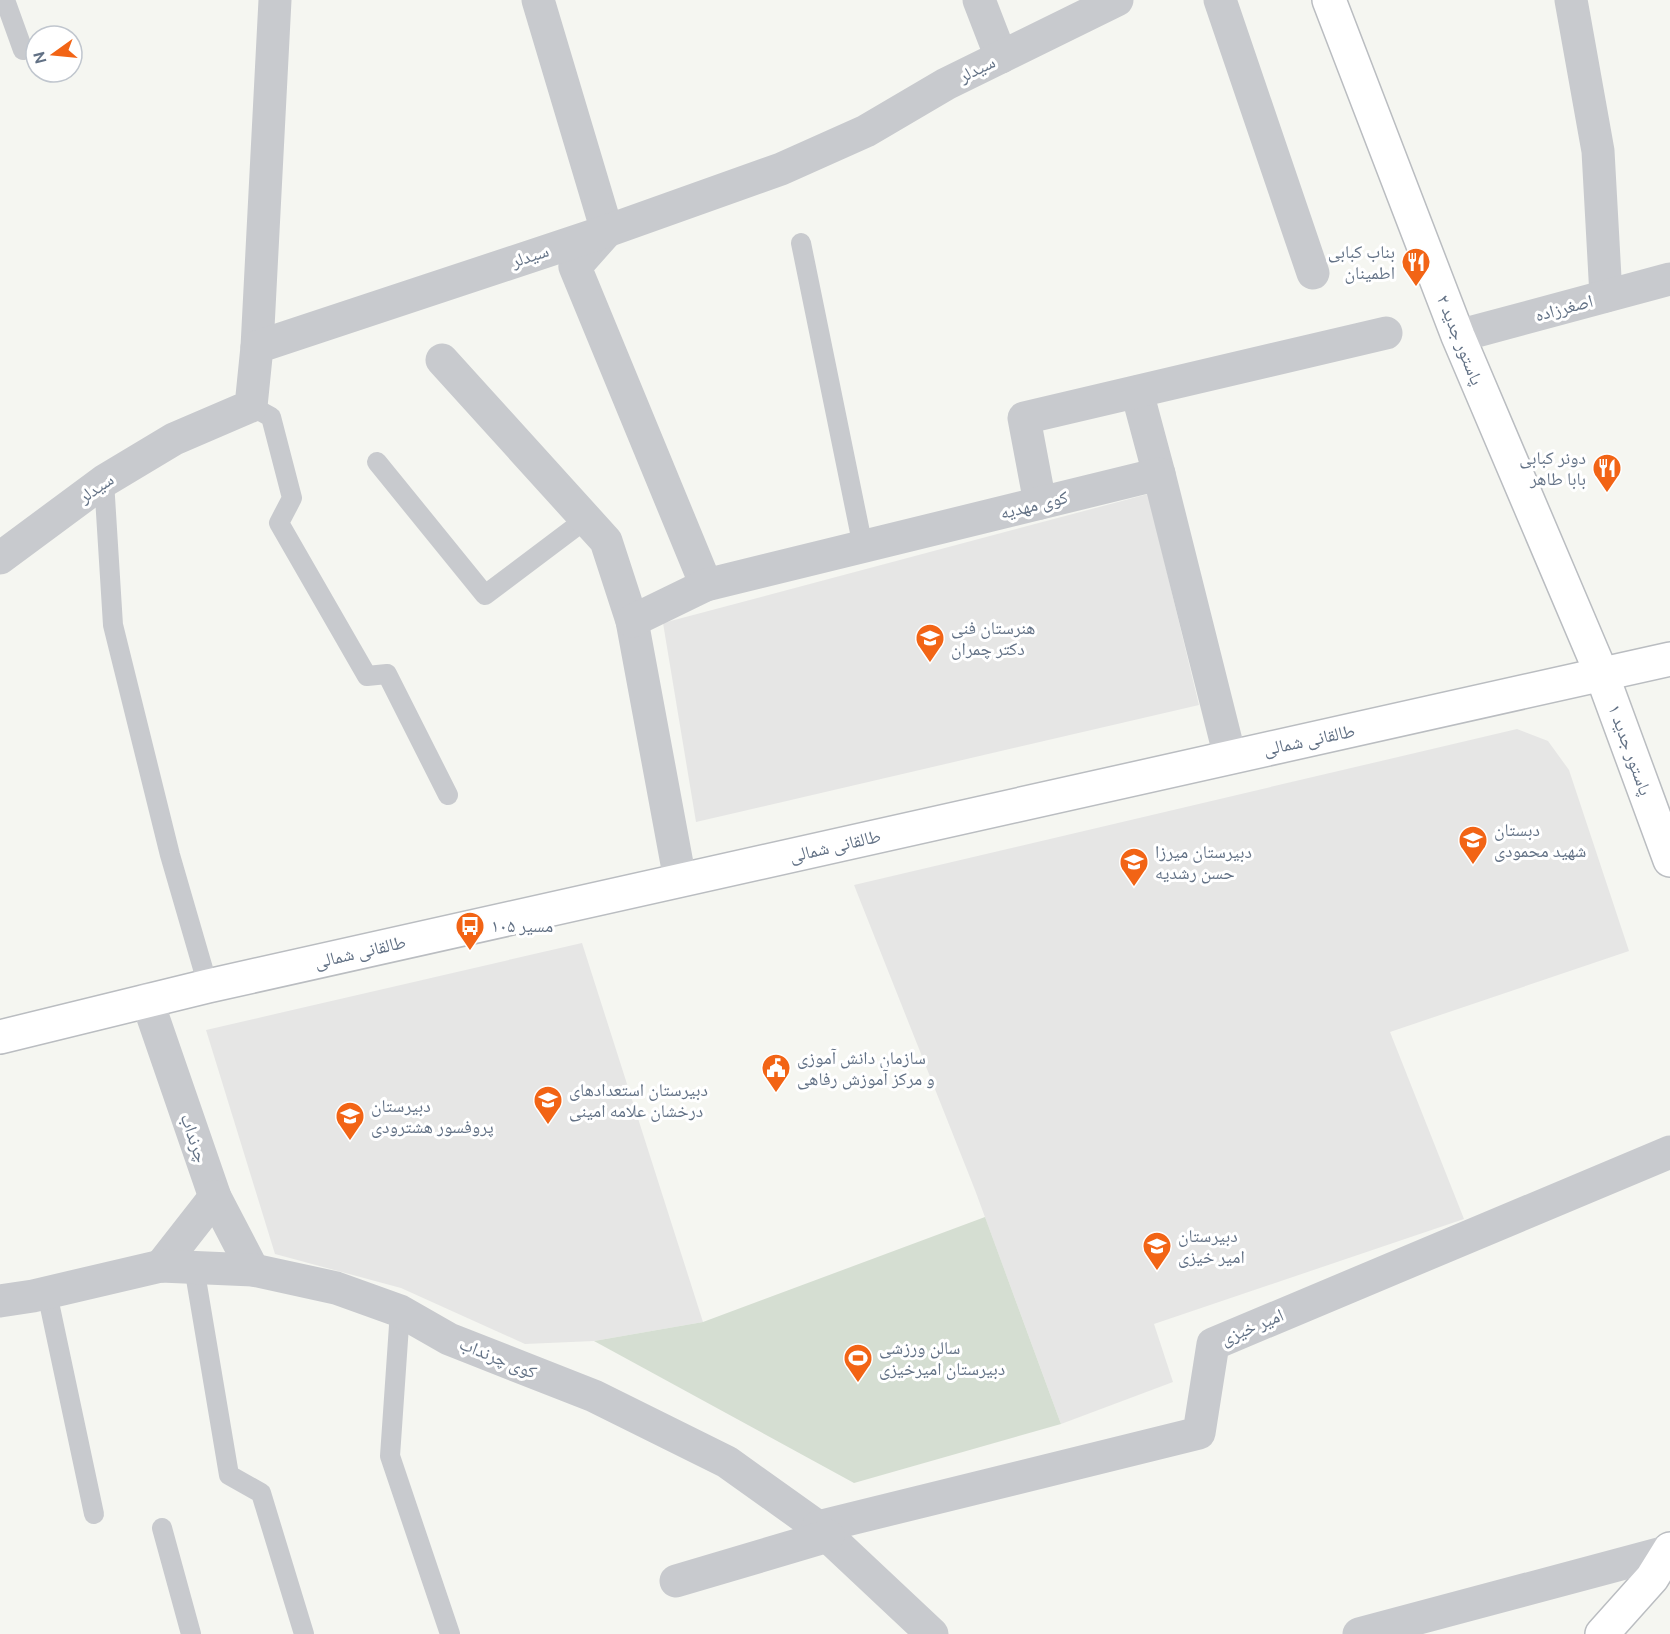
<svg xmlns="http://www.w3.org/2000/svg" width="1670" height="1634" viewBox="0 0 1670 1634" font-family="Ubuntu,'Noto Naskh Arabic',sans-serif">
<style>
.built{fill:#e6e6e5}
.green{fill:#d5ded2}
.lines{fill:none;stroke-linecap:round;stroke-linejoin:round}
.primary-casing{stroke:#babdc1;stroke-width:36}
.lane{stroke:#c8cace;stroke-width:20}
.street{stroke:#c8cace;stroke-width:33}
.primary{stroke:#fff;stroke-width:33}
.labels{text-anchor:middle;stroke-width:6;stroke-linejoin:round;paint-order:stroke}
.street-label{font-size:18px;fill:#627185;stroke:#fff}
.poi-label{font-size:18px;fill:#627185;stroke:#fff;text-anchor:start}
</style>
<rect width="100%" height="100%" fill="#f5f6f1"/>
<g class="built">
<path d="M 1148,494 L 1199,705 L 696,822 L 663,623 Z"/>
<path d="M 1517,729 L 1548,741 L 1569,770 L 1629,951 L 1390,1032 L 1464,1219 L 1154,1324 L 1173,1382 L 1061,1424 L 975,1190 L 854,885 Z"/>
<path d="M 582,943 L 703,1322 L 594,1341 L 525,1344 L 401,1288 L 275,1254 L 206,1030 Z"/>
</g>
<path class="green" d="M 985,1217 L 1061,1424 L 854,1483 L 594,1341 L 703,1322 Z"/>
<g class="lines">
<g class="primary-casing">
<g id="primary">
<path d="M 1329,0 L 1458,336 L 1602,675 L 1670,860"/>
<path d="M 0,1037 L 208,986 L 1670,659"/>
<path d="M 1602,1634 L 1652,1578 L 1670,1549"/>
</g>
</g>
<g class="lane">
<path d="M 5,0 L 23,50"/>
<path d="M 801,243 L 863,547"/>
<path d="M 251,406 L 271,417 L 292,498 L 279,523 L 367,676 L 387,674 L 448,795"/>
<path d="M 377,462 L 485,595 L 586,519"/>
<path d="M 104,481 L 113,625 L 170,855 L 208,986"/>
<path d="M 194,1267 L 229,1475 L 261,1493 L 304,1634"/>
<path d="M 47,1293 L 94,1514"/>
<path d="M 400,1311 L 390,1456 L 450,1634"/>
<path d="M 162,1528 L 191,1634"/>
</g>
<g class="street">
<path d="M 538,0 L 607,231 L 575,267 L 706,585"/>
<path d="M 979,0 L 1001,57"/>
<path d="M 1220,0 L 1313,273"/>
<path d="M 1571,0 L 1598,151 L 1606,296"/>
<path d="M 1458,336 L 1670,279"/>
<path d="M 257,347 L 275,0"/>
<path d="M 442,360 L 606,541 L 632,621 L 680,880"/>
<path d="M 1137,392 L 1159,474"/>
<path d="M 1040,503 L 1024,418 L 1386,333"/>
<path d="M 0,558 L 104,481 L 174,439 L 251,406 L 257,347 L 607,231 L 781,169 L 866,131 L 946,84 L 1117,0"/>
<path d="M 632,621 L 706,585 L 1159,474 L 1230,757"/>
<path d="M 147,1000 L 215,1197 L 253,1270"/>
<path d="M 161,1266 L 215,1197"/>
<path d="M 0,1301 L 33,1296 L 161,1266 L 253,1270 L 336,1288 L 400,1311 L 449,1339 L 594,1396 L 727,1462 L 818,1527 L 932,1634"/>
<path d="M 818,1527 L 1199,1433 L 1213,1344 L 1670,1152"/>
<path d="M 676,1581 L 828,1536"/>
<path d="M 1359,1634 L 1670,1551"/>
</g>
<use href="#primary" class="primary"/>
</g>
<defs>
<g id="restaurant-pin" transform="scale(1.5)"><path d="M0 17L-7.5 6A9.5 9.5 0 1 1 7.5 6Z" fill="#f26415" stroke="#fff"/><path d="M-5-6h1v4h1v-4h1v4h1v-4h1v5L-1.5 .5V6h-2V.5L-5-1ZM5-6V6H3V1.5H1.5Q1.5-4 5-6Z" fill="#fff"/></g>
<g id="school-pin" transform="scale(1.5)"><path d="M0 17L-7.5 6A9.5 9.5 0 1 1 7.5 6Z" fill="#f26415" stroke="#fff"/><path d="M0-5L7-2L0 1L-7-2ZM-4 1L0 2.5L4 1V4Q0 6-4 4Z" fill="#fff"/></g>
<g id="bus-pin" transform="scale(1.5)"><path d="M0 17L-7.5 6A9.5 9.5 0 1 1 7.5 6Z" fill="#f26415" stroke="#fff"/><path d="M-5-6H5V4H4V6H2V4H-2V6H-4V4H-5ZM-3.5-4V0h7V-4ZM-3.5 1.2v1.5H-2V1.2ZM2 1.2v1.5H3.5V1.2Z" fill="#fff"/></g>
<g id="civic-pin" transform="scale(1.5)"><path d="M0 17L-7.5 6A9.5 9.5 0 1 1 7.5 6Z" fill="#f26415" stroke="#fff"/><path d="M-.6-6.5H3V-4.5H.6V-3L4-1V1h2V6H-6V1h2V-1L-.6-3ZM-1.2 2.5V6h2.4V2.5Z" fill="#fff"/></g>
<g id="stadium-pin" transform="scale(1.5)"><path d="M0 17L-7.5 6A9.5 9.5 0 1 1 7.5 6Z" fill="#f26415" stroke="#fff"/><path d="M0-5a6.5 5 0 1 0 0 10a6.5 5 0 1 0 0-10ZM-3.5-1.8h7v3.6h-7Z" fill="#fff"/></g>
</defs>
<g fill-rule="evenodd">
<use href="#restaurant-pin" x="1416" y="262"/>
<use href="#restaurant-pin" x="1607" y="468"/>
<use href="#school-pin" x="930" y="638"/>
<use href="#school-pin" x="1473" y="840"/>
<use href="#school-pin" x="1134" y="862"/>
<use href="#bus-pin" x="470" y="926"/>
<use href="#civic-pin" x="776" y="1068"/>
<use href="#school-pin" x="548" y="1100"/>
<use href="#school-pin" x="350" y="1116"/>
<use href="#school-pin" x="1157" y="1246"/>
<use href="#stadium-pin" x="858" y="1358"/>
</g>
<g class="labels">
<g class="street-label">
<text transform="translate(977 69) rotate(-26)" y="6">سیدلر</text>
<text transform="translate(530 256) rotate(-18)" y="6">سیدلر</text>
<text transform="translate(1564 308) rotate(-15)" y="6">اصغرزاده</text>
<text transform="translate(1460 340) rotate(68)" y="6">پاستور جدید ۲</text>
<text transform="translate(96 488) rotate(-34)" y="6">سیدلر</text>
<text transform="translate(1034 505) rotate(-14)" y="6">کوی ‌‌‌مهدیه</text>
<text transform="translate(1309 740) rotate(-12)" y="6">طالقانی شمالی</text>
<text transform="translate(1630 750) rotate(70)" y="6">پاستور جدید ۱</text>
<text transform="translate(835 846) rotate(-13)" y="6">طالقانی شمالی</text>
<text transform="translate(360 952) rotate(-13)" y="6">طالقانی شمالی</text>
<text transform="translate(194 1138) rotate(71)" y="6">چرنداب</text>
<text transform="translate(1252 1327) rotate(-23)" y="6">امیر خیزی</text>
<text transform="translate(498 1358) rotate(22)" y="6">کوی چرنداب</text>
</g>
<g class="poi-label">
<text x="1395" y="258" text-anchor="end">بناب کبابی<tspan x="1395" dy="21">اطمینان</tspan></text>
<text x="1586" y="464" text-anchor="end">دونر کبابی<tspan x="1586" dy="21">بابا طاهر</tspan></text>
<text x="951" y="634">هنرستان فنی<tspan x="951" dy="21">دکتر چمران</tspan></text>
<text x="1494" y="836">دبستان<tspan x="1494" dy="21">شهید محمودی</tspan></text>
<text x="1155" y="858">دبیرستان میرزا<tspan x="1155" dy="21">حسن رشدیه</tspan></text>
<text x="491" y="932">مسیر ۱۰۵</text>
<text x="797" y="1064">سازمان دانش آموزی<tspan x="797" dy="21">و مرکز آموزش رفاهی</tspan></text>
<text x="569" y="1096">دبیرستان استعدادهای<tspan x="569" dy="21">درخشان علامه امینی</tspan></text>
<text x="371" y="1112">دبیرستان<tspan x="371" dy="21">پروفسور هشترودی</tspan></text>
<text x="1178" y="1242">دبیرستان<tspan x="1178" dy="21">امیر خیزی</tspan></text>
<text x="879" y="1354">سالن ورزشی<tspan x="879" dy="21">دبیرستان امیرخیزی</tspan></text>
</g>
</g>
<g transform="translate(54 54) rotate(255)"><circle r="28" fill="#ffffff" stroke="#c0c6ce" stroke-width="1.5"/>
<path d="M0-4.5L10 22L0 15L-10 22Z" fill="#f26415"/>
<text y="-9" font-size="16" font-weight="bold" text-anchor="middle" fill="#627185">N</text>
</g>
</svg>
